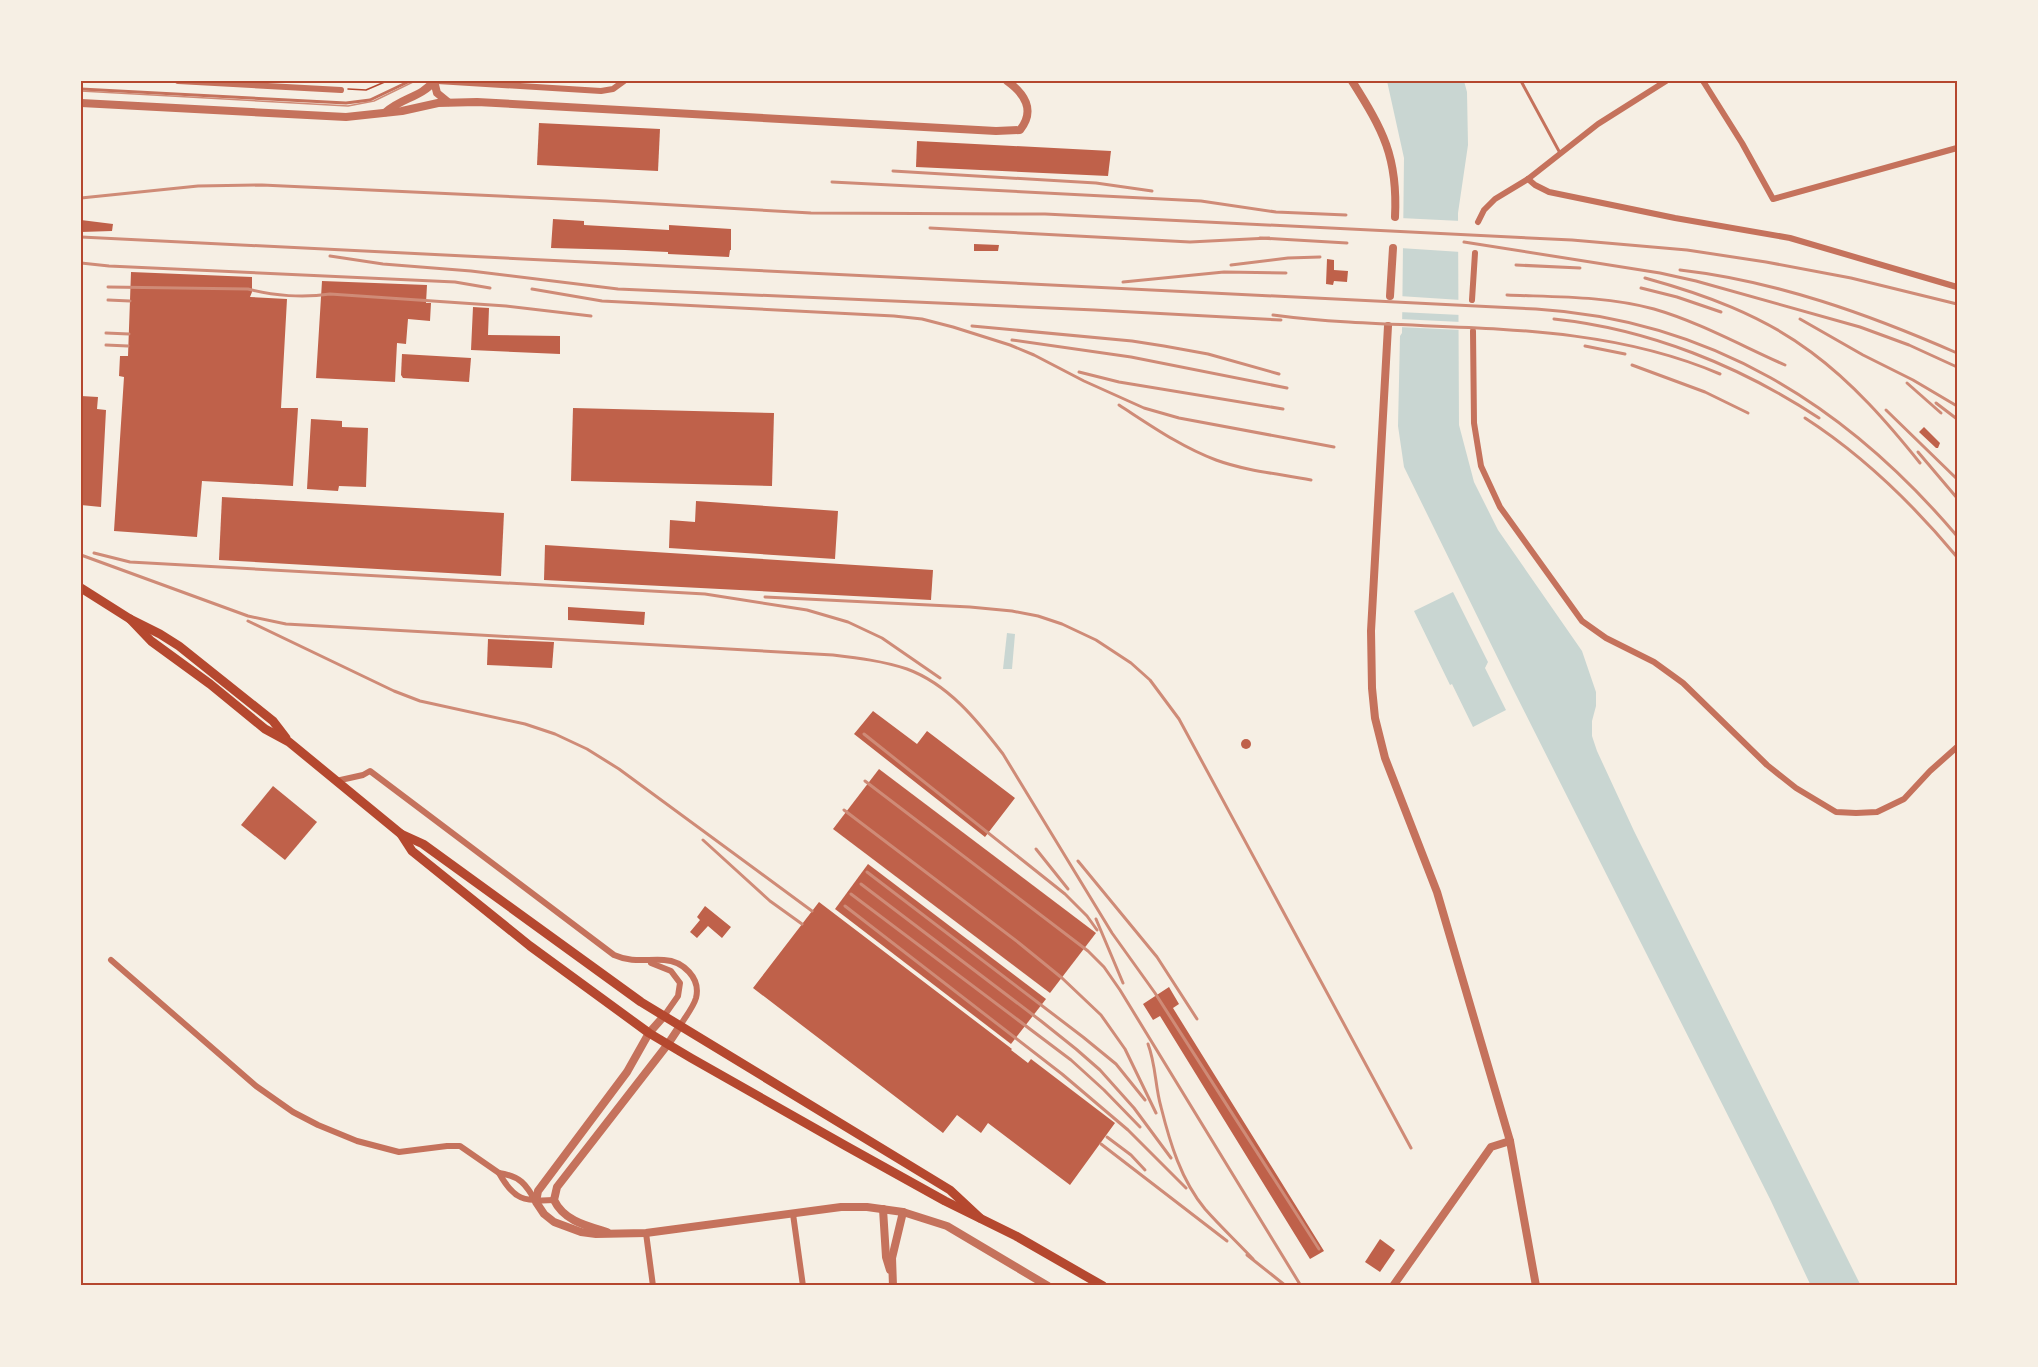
<svg xmlns="http://www.w3.org/2000/svg" width="2038" height="1367" viewBox="0 0 2038 1367" font-family="'Fira Sans',sans-serif">
<style>
.water{fill:#c9d6d2}
.pier{fill:#f6efe4}
.building{fill:#bf614a}
.lines{fill:none;stroke-linecap:round;stroke-linejoin:round}
.path{stroke:#b5482f;stroke-width:1.5}
.service{stroke:#c5725c;stroke-width:3}
.minor{stroke:#c5725c;stroke-width:6}
.tertiary{stroke:#c5725c;stroke-width:8}
.primary{stroke:#b5482f;stroke-width:9}
.tram{stroke:#cf8b77;stroke-width:1.5}
.rail{stroke:#cf8b77;stroke-width:3}
.neatline{fill:none;stroke:#b5482f;stroke-width:2}
</style>
<rect width="100%" height="100%" fill="#f6efe4"/>
<g class="water">
<path d="M 1387,81 L 1464,81 L 1467,92 L 1468,145 L 1458,213 L 1459,425 L 1474,482 L 1498,530 L 1582,651 L 1596,692 L 1596,706 L 1592,721 L 1592,736 L 1597,751 L 1634,831 L 1861,1286 L 1811,1286 L 1770,1199 L 1513,689 L 1404,467 L 1398,426 L 1400,336 L 1402,333 L 1404,158 Z"/>
<path d="M 1453,592 L 1488,662 L 1485,668 L 1506,710 L 1473,727 L 1452,684 L 1450,685 L 1414,611 Z"/>
<path d="M 1007,633 L 1015,634 L 1012,669 L 1003,669 Z"/>
</g>
<g class="pier">
<path d="M 1400,218 L 1461,221 L 1461,252 L 1400,248 Z"/>
<path d="M 1399,296 L 1461,300 L 1461,315 L 1399,312 Z"/>
<path d="M 1399,319 L 1461,322 L 1461,330 L 1399,327 Z"/>
</g>
<g class="building">
<path d="M 539,123 L 660,129 L 658,171 L 537,165 Z"/>
<path d="M 917,141 L 1111,151 L 1108,176 L 916,167 Z"/>
<path d="M 553,219 L 584,221 L 584,225 L 669,230 L 669,225 L 731,229 L 731,250 L 730,250 L 729,257 L 668,254 L 668,252 L 625,250 L 551,248 Z"/>
<path d="M 81,220 L 113,224 L 112,231 L 81,232 Z"/>
<path d="M 974,244 L 999,245 L 998,251 L 974,251 Z"/>
<path d="M 1327,259 L 1334,260 L 1334,270 L 1348,271 L 1347,282 L 1334,281 L 1333,285 L 1326,284 Z"/>
<path d="M 131,272 L 252,277 L 252,292 L 250,297 L 287,299 L 281,408 L 298,408 L 293,486 L 202,481 L 197,537 L 114,531 L 124,377 L 119,376 L 120,356 L 128,356 Z"/>
<path d="M 322,281 L 427,285 L 426,303 L 431,303 L 430,321 L 408,319 L 406,344 L 397,343 L 395,382 L 316,378 Z"/>
<path d="M 473,307 L 489,308 L 488,335 L 560,336 L 560,354 L 471,350 Z"/>
<path d="M 402,354 L 471,358 L 469,382 L 403,378 L 401,375 Z"/>
<path d="M 81,396 L 98,397 L 97,409 L 106,410 L 101,507 L 81,505 Z"/>
<path d="M 573,408 L 774,413 L 772,486 L 571,481 Z"/>
<path d="M 311,419 L 342,421 L 342,427 L 368,428 L 366,487 L 339,486 L 338,491 L 307,489 Z"/>
<path d="M 1924,427 L 1940,443 L 1938,448 L 1936,448 L 1919,432 Z"/>
<path d="M 222,497 L 504,513 L 501,576 L 219,560 Z"/>
<path d="M 696,501 L 838,511 L 835,559 L 669,548 L 670,520 L 695,522 Z"/>
<path d="M 545,545 L 933,570 L 931,600 L 544,580 Z"/>
<path d="M 568,607 L 645,612 L 644,625 L 568,620 Z"/>
<path d="M 488,639 L 554,642 L 552,668 L 487,665 Z"/>
<path d="M 873,711 L 917,744 L 927,731 L 1015,798 L 985,837 L 854,734 Z"/>
<circle cx="1246" cy="744" r="5"/>
<path d="M 879,769 L 1096,933 L 1050,993 L 833,829 Z"/>
<path d="M 273,786 L 317,822 L 285,860 L 241,825 Z"/>
<path d="M 868,864 L 1046,999 L 1011,1044 L 835,909 Z"/>
<path d="M 819,902 L 1012,1049 L 1011,1050 L 1028,1063 L 1031,1059 L 1115,1123 L 1070,1185 L 988,1123 L 981,1133 L 957,1115 L 943,1133 L 753,988 Z"/>
<path d="M 705,906 L 731,927 L 722,938 L 708,926 L 697,938 L 690,932 L 700,920 L 697,917 Z"/>
<path d="M 1169,987 L 1179,1004 L 1173,1008 L 1324,1251 L 1310,1259 L 1160,1016 L 1153,1020 L 1143,1004 Z"/>
<path d="M 1380,1239 L 1395,1250 L 1380,1272 L 1365,1262 Z"/>
</g>
<g class="lines">
<path class="path" d="M 348,89 L 366,90 L 387,81"/>
<g class="service">
<path d="M 1521,81 L 1560,153"/>
<path d="M 81,89 L 346,103 L 370,100 L 410,81"/>
</g>
<g class="minor">
<path d="M 178,81 L 341,90"/>
<path d="M 437,81 L 601,91 L 613,89 L 624,81"/>
<path d="M 1703,81 L 1742,143 L 1773,199 L 1957,148"/>
<path d="M 1528,179 L 1535,185 L 1549,192 L 1675,218 L 1790,238 L 1957,287"/>
<path d="M 1478,222 L 1484,210 L 1495,199 L 1528,179 L 1598,124 L 1666,81"/>
<path d="M 1472,300 L 1475,253"/>
<path d="M 1473,331 L 1474,423 L 1481,466 L 1500,507 L 1582,621 L 1606,638 L 1654,662 L 1683,683 L 1767,765 L 1796,788 L 1836,812 L 1856,813 L 1877,812 L 1904,799 L 1930,771 L 1957,747"/>
<path d="M 336,781 L 363,775 L 370,771 L 614,955 C 632,963 646,959 664,960 C 683,961 701,978 696,998 C 693,1008 685,1017 680,1026"/>
<path d="M 111,960 L 256,1086 L 293,1112 L 318,1125 L 357,1141 L 399,1152 L 447,1146 L 460,1146 L 499,1173"/>
<path d="M 651,963 L 671,971 L 680,983 L 678,996 L 664,1016"/>
<path d="M 536,1202 C 526,1184 520,1176 499,1173 C 514,1200 524,1202 554,1200"/>
<path d="M 793,1214 L 803,1286"/>
<path d="M 646,1233 L 653,1286"/>
</g>
<g class="tertiary">
<path d="M 434,81 L 437,93 L 448,102"/>
<path d="M 1352,81 C 1383,130 1398,157 1395,217"/>
<path d="M 81,103 L 346,117 L 402,111 L 438,103 L 477,102 L 996,131 L 1020,130 C 1036,110 1024,93 1007,81"/>
<path d="M 386,112 C 401,98 422,97 434,81"/>
<path d="M 1390,296 L 1393,248"/>
<path d="M 1388,326 L 1371,631 L 1372,688 L 1375,718 L 1385,758 L 1437,892 L 1510,1141 L 1536,1286"/>
<path d="M 664,1016 L 649,1033 L 627,1072 L 538,1191 L 536,1202 L 544,1214 L 554,1222 L 581,1232 L 596,1234 L 646,1233 L 841,1207 L 867,1207 L 903,1212 L 947,1226 L 1048,1286"/>
<path d="M 883,1209 L 886,1257 L 890,1270"/>
<path d="M 607,1232 C 587,1226 564,1221 554,1200 L 557,1187 L 668,1044 L 680,1026"/>
<path d="M 893,1286 L 892,1258 L 903,1212"/>
<path d="M 1393,1286 L 1491,1147 L 1510,1141"/>
</g>
<g class="primary">
<path d="M 81,588 L 130,619 L 160,634 L 179,646 L 273,721 L 286,738"/>
<path d="M 130,619 L 151,641 L 210,684 L 265,729 L 289,742 L 401,834 L 423,844 L 641,1002 L 950,1190 L 980,1218"/>
<path d="M 401,834 L 412,851 L 530,946 L 649,1033 L 691,1058 L 846,1146 L 945,1201 L 1016,1236 L 1103,1286"/>
</g>
<path class="tram" d="M 81,91 L 348,106 L 374,101 L 415,81"/>
<g class="rail">
<path d="M 893,171 L 1096,183 L 1152,191"/>
<path d="M 832,182 L 1201,201 L 1276,212 L 1346,215"/>
<path d="M 81,198 L 198,186 L 262,185 L 606,201 L 811,213 L 1045,214 L 1572,240 L 1687,250 L 1766,262 L 1851,278 L 1957,304"/>
<path d="M 930,228 L 1190,242 L 1269,238"/>
<path d="M 81,237 L 1536,309 C 1710,320 1846,405 1957,536"/>
<path d="M 1260,238 L 1347,243"/>
<path d="M 1464,242 L 1660,273 L 1696,281 L 1860,327 L 1909,345 L 1957,367"/>
<path d="M 330,256 L 383,264 L 471,271 L 618,289 L 1095,310 L 1281,320"/>
<path d="M 81,263 L 109,266 L 455,282 L 490,288"/>
<path d="M 1231,265 L 1288,258 L 1320,257"/>
<path d="M 1516,265 L 1580,268"/>
<path d="M 1680,270 C 1776,281 1868,314 1957,353"/>
<path d="M 1645,278 C 1703,294 1762,315 1811,352 C 1853,383 1887,422 1920,463"/>
<path d="M 1123,282 L 1224,272 L 1286,273"/>
<path d="M 108,287 L 248,289 C 273,296 304,298 330,294 L 506,306 L 591,316"/>
<path d="M 1641,288 L 1677,297 L 1721,312"/>
<path d="M 532,289 L 602,301 L 894,316 L 922,319 L 953,327 L 1010,345 L 1034,355 L 1084,381 L 1144,408 L 1179,418 L 1334,447"/>
<path d="M 1507,295 C 1556,297 1606,296 1654,309 C 1699,322 1742,346 1785,365"/>
<path d="M 108,300 L 130,301"/>
<path d="M 1273,315 C 1422,335 1578,313 1720,374"/>
<path d="M 1554,319 C 1649,329 1740,366 1819,418"/>
<path d="M 1800,319 L 1863,355 L 1913,380 L 1957,406"/>
<path d="M 972,326 L 1132,341 L 1164,346 L 1208,354 L 1279,374"/>
<path d="M 106,333 L 129,334"/>
<path d="M 1012,340 L 1131,357 L 1287,388"/>
<path d="M 106,345 L 128,346"/>
<path d="M 1585,346 L 1625,354"/>
<path d="M 1632,365 L 1705,392 L 1748,413"/>
<path d="M 1079,372 L 1119,382 L 1283,409"/>
<path d="M 1907,383 L 1941,413"/>
<path d="M 1936,403 L 1957,419"/>
<path d="M 1119,405 C 1150,425 1181,447 1216,460 C 1246,471 1280,474 1311,480"/>
<path d="M 1886,410 L 1957,479"/>
<path d="M 1805,418 C 1864,456 1912,503 1957,557"/>
<path d="M 1918,452 L 1957,498"/>
<path d="M 94,553 L 130,562 L 705,594 L 807,610 L 848,622 L 882,638 L 940,678"/>
<path d="M 81,555 L 248,616 L 286,624 L 833,655 C 858,658 883,661 907,669 C 948,684 977,720 1003,754 L 1112,933 L 1155,993 L 1319,1249"/>
<path d="M 765,597 L 970,607 L 1012,611 L 1038,616 L 1062,624 L 1096,640 L 1131,663 L 1150,680 L 1179,719 L 1411,1148"/>
<path d="M 248,621 L 394,691 L 420,701 L 525,724 L 555,734 L 587,749 L 619,769 L 812,911"/>
<path d="M 864,734 L 1065,894 L 1087,916 L 1097,930"/>
<path d="M 865,781 L 1088,951 L 1104,967 L 1120,990 L 1301,1286"/>
<path d="M 844,810 L 1019,943 L 1062,978 L 1101,1015 L 1125,1049 L 1156,1113"/>
<path d="M 703,840 L 770,901 L 802,924"/>
<path d="M 1036,849 L 1068,889"/>
<path d="M 1078,861 L 1157,957 L 1197,1019"/>
<path d="M 867,872 L 1083,1037 L 1116,1064 L 1145,1100"/>
<path d="M 861,884 L 1041,1021 L 1076,1049 L 1100,1070 L 1134,1108 L 1171,1158"/>
<path d="M 851,894 L 1071,1060 L 1104,1090 L 1140,1127"/>
<path d="M 845,906 L 1062,1074 L 1128,1130 L 1186,1188"/>
<path d="M 1096,919 L 1123,983"/>
<path d="M 1148,1044 C 1156,1065 1155,1086 1161,1107 C 1170,1143 1181,1180 1205,1209 C 1220,1226 1237,1242 1253,1259"/>
<path d="M 1107,1137 L 1131,1155 L 1145,1170"/>
<path d="M 1101,1144 L 1227,1241"/>
<path d="M 1247,1255 L 1286,1286"/>
</g>
</g>
<rect width="2038" height="1367" fill="none" stroke="#f6efe4" stroke-width="165"/>
<rect x="82" y="82" width="1874" height="1202" class="neatline"/>
</svg>
